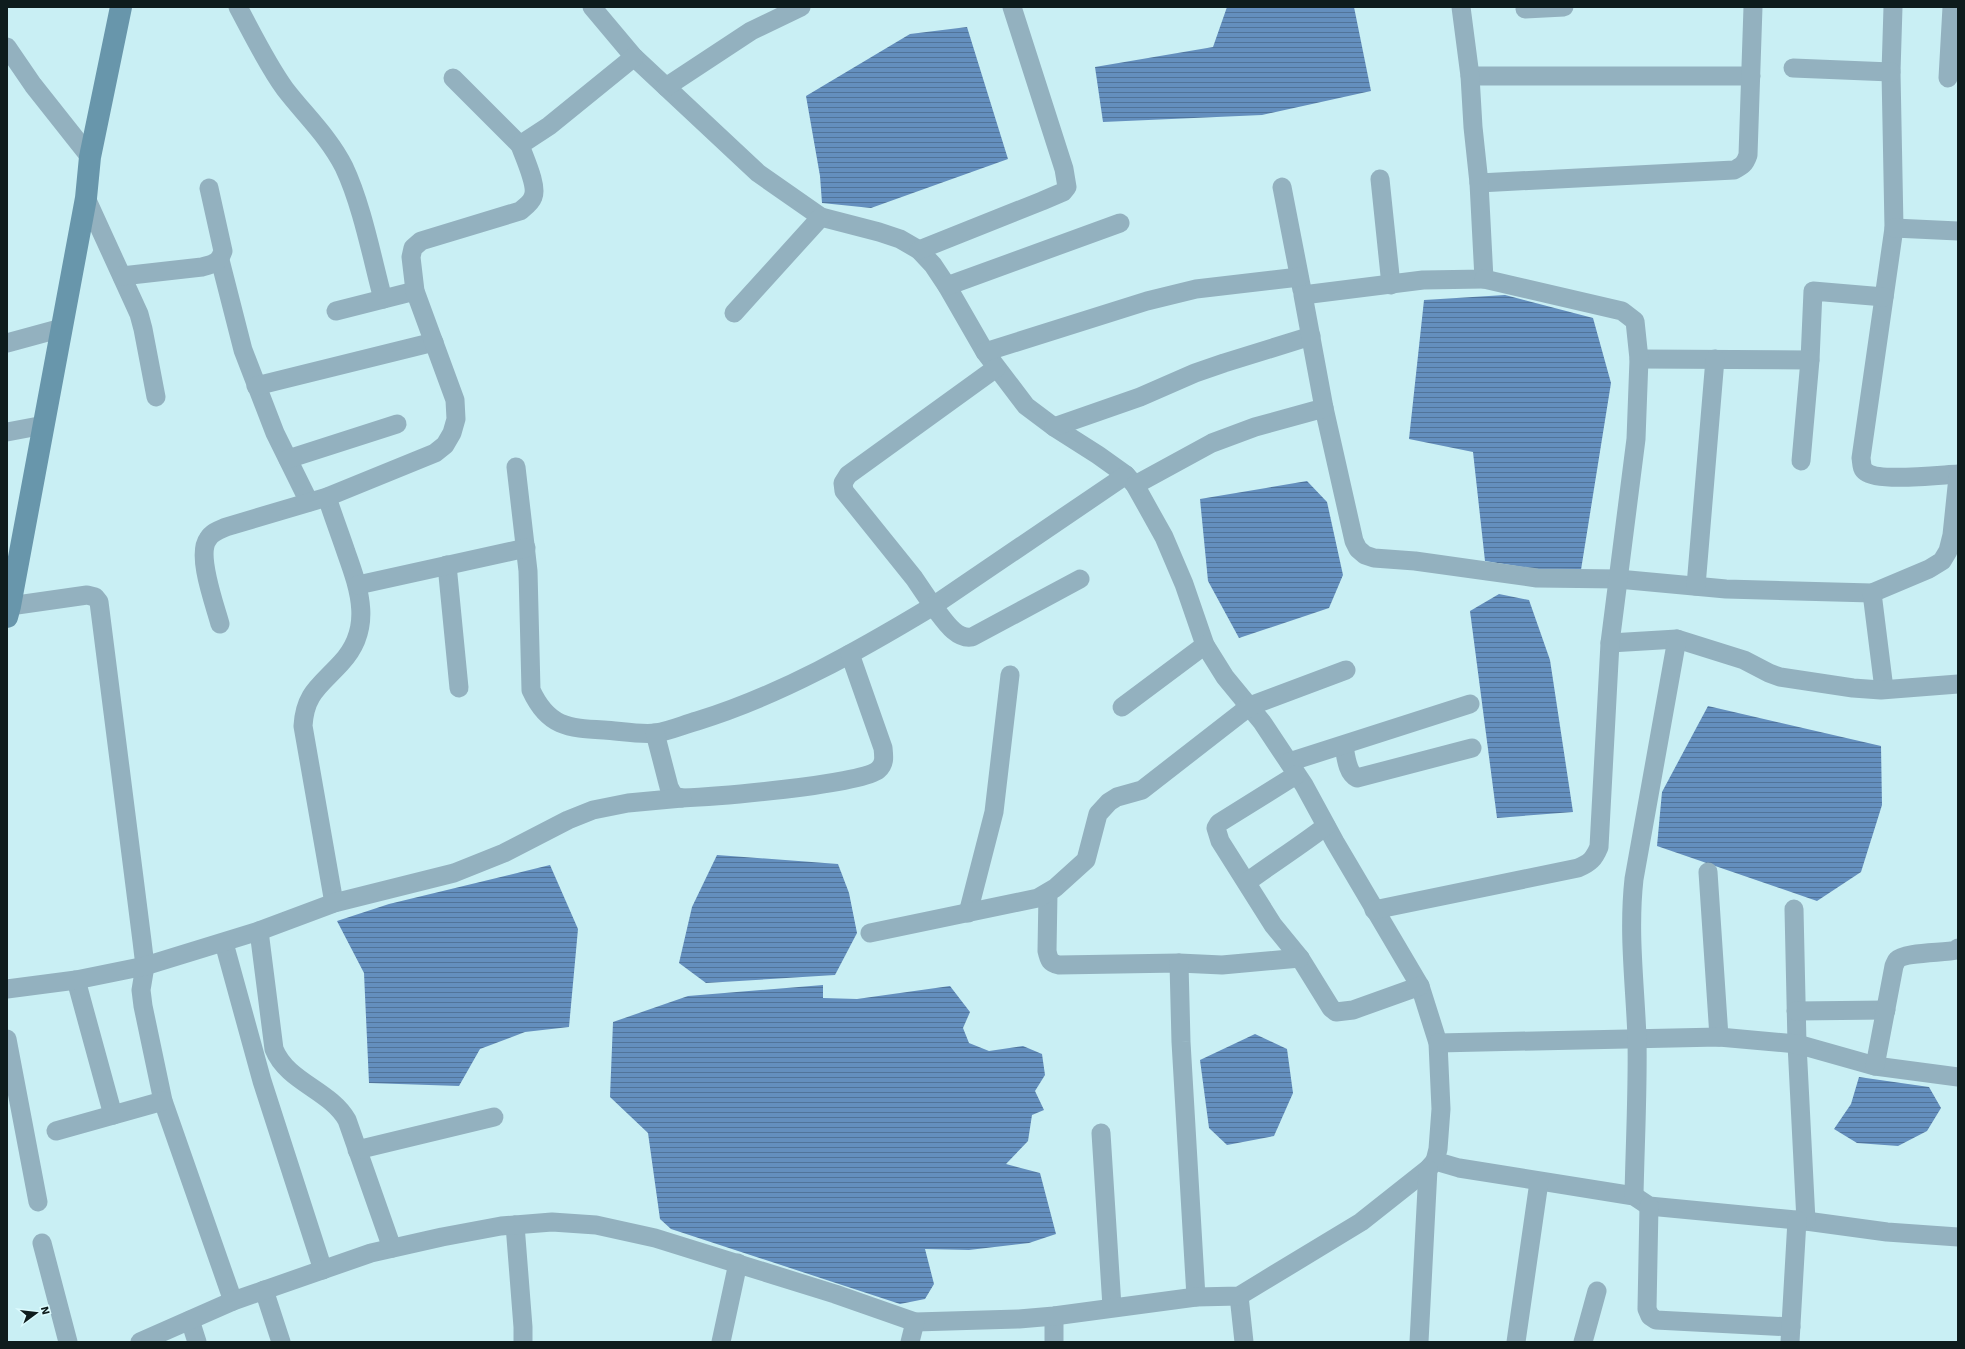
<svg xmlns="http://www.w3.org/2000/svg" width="1965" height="1349" viewBox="0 0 1965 1349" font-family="'Work Sans',sans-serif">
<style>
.water{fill:url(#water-rules)}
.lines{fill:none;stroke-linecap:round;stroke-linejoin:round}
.street{stroke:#93b1bf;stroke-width:19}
.secondary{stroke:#6896ab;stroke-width:22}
</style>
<defs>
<pattern id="water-rules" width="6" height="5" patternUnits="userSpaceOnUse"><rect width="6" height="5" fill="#648fbe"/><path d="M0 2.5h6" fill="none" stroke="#51749a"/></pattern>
</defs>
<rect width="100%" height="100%" fill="#c9eff4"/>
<g class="water">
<path d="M 1227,7 L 1354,7 L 1371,91 L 1262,115 L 1103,122 L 1095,67 L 1213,47 Z"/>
<path d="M 967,27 L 1008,159 L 871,208 L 822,203 L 820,176 L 806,96 L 910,34 Z"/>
<path d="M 1505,295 L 1593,318 L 1611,383 L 1580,576 L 1485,561 L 1473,452 L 1409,439 L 1424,300 Z"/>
<path d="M 1307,481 L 1327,502 L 1343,575 L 1329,608 L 1239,638 L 1208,581 L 1200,499 Z"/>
<path d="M 1499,594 L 1529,600 L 1550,660 L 1573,812 L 1497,818 L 1470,611 Z"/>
<path d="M 1708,706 L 1881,746 L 1882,805 L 1861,872 L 1817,901 L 1657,846 L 1662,792 Z"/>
<path d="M 717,855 L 838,864 L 849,893 L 857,933 L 835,975 L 706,983 L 679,963 L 692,907 Z"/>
<path d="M 550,865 L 578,929 L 569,1027 L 525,1032 L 480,1049 L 459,1086 L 369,1083 L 364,973 L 337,921 L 389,904 Z"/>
<path d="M 823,985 L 823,998 L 857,999 L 950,986 L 970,1012 L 963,1028 L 969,1043 L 989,1051 L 1023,1046 L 1042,1054 L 1045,1075 L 1035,1091 L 1044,1110 L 1032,1115 L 1028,1141 L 1006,1164 L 1040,1173 L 1056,1234 L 1029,1243 L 969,1250 L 925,1249 L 934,1284 L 925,1299 L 900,1304 L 671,1229 L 660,1219 L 648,1133 L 610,1097 L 613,1022 L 688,996 Z"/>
<path d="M 1255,1034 L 1287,1049 L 1293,1093 L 1274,1136 L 1227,1145 L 1209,1128 L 1200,1060 Z"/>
<path d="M 1859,1077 L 1929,1087 L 1941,1108 L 1927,1131 L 1898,1146 L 1857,1143 L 1834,1129 L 1851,1104 Z"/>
</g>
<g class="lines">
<g class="street">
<path d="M 238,7 C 253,35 267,64 285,89 C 305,115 329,137 344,167 C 362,205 372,258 383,299"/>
<path d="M 592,7 L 634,57 L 758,173 L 821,217 L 879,232 L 900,239 L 919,250 L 933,265 L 947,286 L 985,352 L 1026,406 L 1054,427 L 1098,455 L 1126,475 L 1135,485 L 1164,537 L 1184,584 L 1205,645 L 1225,677 L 1262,722 L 1304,785 L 1335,842 L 1420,986 L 1438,1043 L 1441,1109 L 1438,1149 L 1435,1161 L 1459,1168 L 1634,1196 L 1649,1206 L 1806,1221 L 1887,1232 L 1958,1237"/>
<path d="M 1893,7 L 1891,72 L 1894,228 L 1861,458 C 1862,463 1861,469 1866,472 C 1878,482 1939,475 1958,474"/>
<path d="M 1525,9 L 1564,7"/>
<path d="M 7,47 L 33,85 L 90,157"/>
<path d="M 1793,68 L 1891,72"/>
<path d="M 1470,76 L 1751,76"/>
<path d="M 453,78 L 520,145"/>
<path d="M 1948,78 L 1952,7"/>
<path d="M 666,87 L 751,31 L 801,7"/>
<path d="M 1380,179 L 1391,285"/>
<path d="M 1479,183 L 1734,170 C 1742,166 1745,164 1748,155 L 1753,7"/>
<path d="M 1282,187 L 1302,290"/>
<path d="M 86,198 L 139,314 L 143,329 L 156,397"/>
<path d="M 1894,228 L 1958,231"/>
<path d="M 919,250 L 1042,201 L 1063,192 L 1067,187 L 1064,169 L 1012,7"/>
<path d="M 220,260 L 243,350 L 275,433 L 309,502"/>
<path d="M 122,276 L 202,267 C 214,264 219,263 223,251 L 209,188"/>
<path d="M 947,286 L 1120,223"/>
<path d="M 336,311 L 415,291"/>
<path d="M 734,313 L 821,217"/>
<path d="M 7,343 L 62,328"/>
<path d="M 985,352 L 1147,301 L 1196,289 L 1299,277"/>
<path d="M 1639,359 L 1810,360 L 1813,291 L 1884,297"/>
<path d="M 996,368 L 848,475 L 843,483 L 844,491 L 914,578 L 933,606 L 1126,475"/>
<path d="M 256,386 L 434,342"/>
<path d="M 1324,408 L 1354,541 L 1358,549 L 1365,555 L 1374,558 L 1415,561 L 1537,578 L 1618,579 L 1726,589 L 1872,593 L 1929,569 L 1942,561 L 1948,551 L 1952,535 L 1958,477"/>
<path d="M 1054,427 L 1140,397 L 1195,373 L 1224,363 L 1311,336"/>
<path d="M 7,432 L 44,425"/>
<path d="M 288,459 L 397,424"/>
<path d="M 1801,461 L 1810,360"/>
<path d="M 516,467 L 528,571 L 531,690 C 548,727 568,728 604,730 C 620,731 641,735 656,733 C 669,731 683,725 697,721 C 779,696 860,650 933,606 C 943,618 955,640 972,637 L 1080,579"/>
<path d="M 1135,485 L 1212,443 L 1255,427 L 1324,408 L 1303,295 L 1423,280 L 1484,279 L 1479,183 L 1473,127 L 1470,76 L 1461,7"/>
<path d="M 327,497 C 333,516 340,534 346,552 C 360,591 373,629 341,663 C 320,686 305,693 303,726 L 334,903"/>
<path d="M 447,565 L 459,688"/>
<path d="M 358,585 L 526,548"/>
<path d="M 1696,586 L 1715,359"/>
<path d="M 1872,593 L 1884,689"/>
<path d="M 10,606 L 87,595 L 95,597 L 99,602 L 142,941 L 145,966 L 141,990 L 143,1006 L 163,1101 L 233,1301"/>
<path d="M 220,624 C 215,605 196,555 208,539 C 212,532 219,530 226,527 L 327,497 L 435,453 L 445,445 L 452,433 L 456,419 L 455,400 L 415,291 L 411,257 L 413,248 L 421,241 L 520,211 C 525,207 531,203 533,197 C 538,186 524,157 520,145 L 549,126 L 634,57"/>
<path d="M 1610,643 L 1677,639 L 1744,660 L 1769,673 L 1780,677 L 1853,688 L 1881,690 L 1958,684"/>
<path d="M 1122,707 L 1205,645"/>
<path d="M 655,733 L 669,787 L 674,796 L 682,798 C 712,797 860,785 878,770 C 885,764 884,757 883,748 L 850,654"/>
<path d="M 1344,746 C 1346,757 1347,773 1357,778 L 1472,748"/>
<path d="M 1289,762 L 1470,704"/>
<path d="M 1296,775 L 1219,823 L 1216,828 L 1220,841 L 1273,925 L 1300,958 L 1331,1008 L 1336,1012 L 1353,1010 L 1420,986"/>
<path d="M 1708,872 L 1719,1037"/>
<path d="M 1247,882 C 1273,863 1300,846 1326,826"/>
<path d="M 1048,893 L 1047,951 C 1049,960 1050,963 1059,965 L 1179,963 L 1222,965 L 1300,958"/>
<path d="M 1794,909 L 1797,1044 L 1806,1221"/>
<path d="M 1374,910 L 1578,868 C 1590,863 1594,859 1599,847 L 1610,643 L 1636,439 L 1639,359 L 1635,321 L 1622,311 L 1484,279"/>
<path d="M 968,913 L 994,812 L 1010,675"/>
<path d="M 259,931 L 274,1049 C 287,1082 330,1090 347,1120 L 392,1248"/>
<path d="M 870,933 L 1038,898 L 1055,888 L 1086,860 L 1098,814 L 1109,802 L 1117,797 L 1142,790 L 1250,706 L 1346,670"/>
<path d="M 224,943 L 262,1081 L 323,1270"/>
<path d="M 1179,963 L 1181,1042 L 1196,1297"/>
<path d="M 76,980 L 113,1115"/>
<path d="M 7,989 L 76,980 L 145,966 L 259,931 L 334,903 L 454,873 L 504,853 L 568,820 L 593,810 L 628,803 L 682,798"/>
<path d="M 1796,1011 L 1886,1010"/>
<path d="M 7,1039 L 38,1202"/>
<path d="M 1438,1043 L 1719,1037 L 1797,1044 L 1875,1066 L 1958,1077"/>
<path d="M 1875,1066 L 1894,966 C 1895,964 1896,961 1897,960 C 1904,952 1944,953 1957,950 L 1958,948"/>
<path d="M 56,1131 L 163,1101"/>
<path d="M 1101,1133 L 1112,1307"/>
<path d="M 357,1150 L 494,1117"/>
<path d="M 1634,1196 C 1635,1144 1638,1090 1637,1038 C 1635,984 1628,933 1634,879 L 1677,639"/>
<path d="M 1649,1206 L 1647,1309 L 1650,1316 L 1656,1320 L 1791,1327"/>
<path d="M 515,1225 L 523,1327 L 523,1342"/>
<path d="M 42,1243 L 68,1342"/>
<path d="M 264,1290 L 281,1342"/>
<path d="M 1239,1296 L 1244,1342"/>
<path d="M 1054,1316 L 1054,1342"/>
<path d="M 190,1320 L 197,1342"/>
<path d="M 140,1342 L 233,1301 L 371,1253 L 442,1237 L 501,1226 L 552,1222 L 596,1225 L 655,1238 L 835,1294 L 915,1322 L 1019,1319 L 1054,1316 L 1196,1297 L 1239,1296 L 1361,1222 L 1428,1169 L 1435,1161"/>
<path d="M 721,1342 L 738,1263"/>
<path d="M 910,1342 L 915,1322"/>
<path d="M 1419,1342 L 1428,1169"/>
<path d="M 1516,1342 L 1539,1182"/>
<path d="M 1583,1342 L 1597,1291"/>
<path d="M 1790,1342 L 1797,1220"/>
</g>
<path class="secondary" d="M 7,617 L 10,606 L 86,198 L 90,157 L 121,7"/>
</g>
<rect width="1965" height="1349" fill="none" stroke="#0e1c1d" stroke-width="16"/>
<g transform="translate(36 1313) rotate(75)" stroke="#dcfbfe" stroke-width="3" paint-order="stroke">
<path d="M0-3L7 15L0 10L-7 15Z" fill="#0e1c1d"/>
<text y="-6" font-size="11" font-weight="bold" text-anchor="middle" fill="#0e1c1d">N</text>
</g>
</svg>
